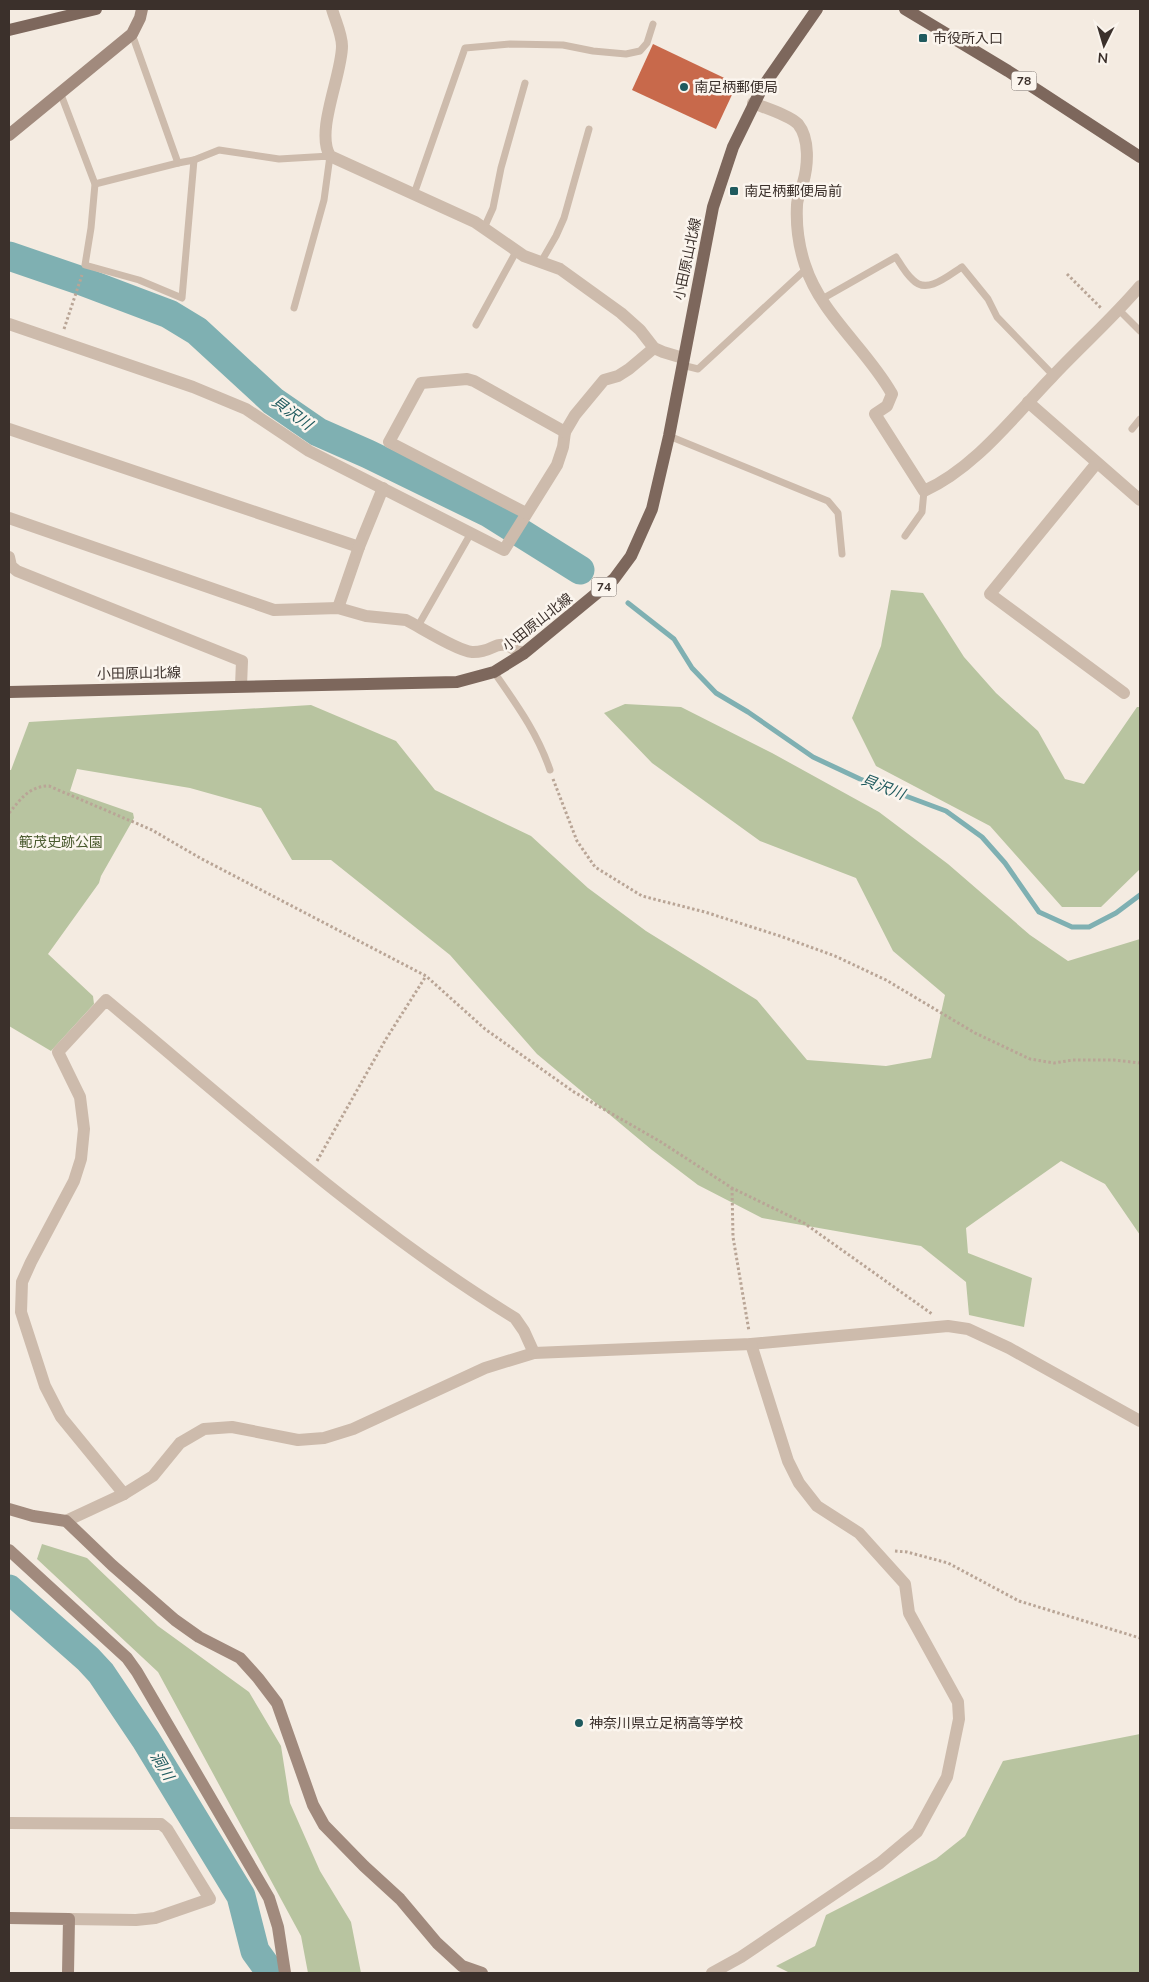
<svg xmlns="http://www.w3.org/2000/svg" width="1149" height="1982" viewBox="0 0 1149 1982" font-family="'Nunito Sans','Noto Sans JP',sans-serif">
<style>
.green{fill:#b8c4a0}
.lines{fill:none;stroke-linecap:round;stroke-linejoin:round}
.stream{stroke:#7fb0b2;stroke-width:5}
.river{stroke:#7fb0b2;stroke-width:29}
.building{fill:#c8694b}
.path{stroke:#b9a596;stroke-width:3;stroke-dasharray:2.5 2.5;stroke-linecap:butt}
.lane{stroke:#cdbbac;stroke-width:7}
.street{stroke:#cdbbac;stroke-width:12}
.secondary{stroke:#a18a7d;stroke-width:12}
.primary{stroke:#7d675c;stroke-width:12}
.poi-dot{fill:#1f5a5e;stroke:#fbf5ee;stroke-width:2}
.labels{text-anchor:middle;stroke-width:5;stroke-linejoin:round;paint-order:stroke}
.shield{fill:#fbf5ee;stroke:#756b66;stroke-width:1}
.shield-label{font-size:12px;font-weight:bold;fill:#3b302b}
.poi-label{font-size:14px;fill:#3b302b;stroke:#fbf5ee;text-anchor:start}
.street-label{font-size:14px;fill:#3b302b;stroke:#fbf5ee}
.park-label{font-size:14px;fill:#4a5a2e;stroke:#fbf5ee}
.water-label{font-size:15px;font-style:italic;fill:#1f5a5e;stroke:#fbf5ee}
</style>
<rect width="100%" height="100%" fill="#f4ebe1"/>
<g class="green">
<path d="M 891,590 L 923,593 L 964,657 L 996,693 L 1038,731 L 1065,779 L 1084,784 L 1137,707 L 1140,707 L 1140,869 L 1101,907 L 1062,907 L 990,826 L 876,766 L 852,718 L 881,646 Z"/>
<path d="M 625,704 L 681,707 L 772,753 L 879,812 L 948,864 L 1030,935 L 1068,961 L 1140,939 L 1140,1235 L 1105,1184 L 1061,1161 L 966,1228 L 968,1253 L 1032,1278 L 1024,1327 L 969,1315 L 966,1282 L 921,1246 L 762,1218 L 698,1185 L 652,1150 L 537,1054 L 450,955 L 410,923 L 331,860 L 292,860 L 261,808 L 190,788 L 77,769 L 70,791 L 133,813 L 134,818 L 101,876 L 99,883 L 48,954 L 93,996 L 94,1004 L 51,1051 L 9,1026 L 9,770 L 11,770 L 29,722 L 311,705 L 396,741 L 435,790 L 531,836 L 588,888 L 646,931 L 757,1000 L 807,1060 L 886,1066 L 931,1058 L 945,995 L 893,951 L 856,878 L 760,841 L 652,763 L 604,713 Z"/>
<path d="M 42,1544 L 87,1558 L 158,1626 L 249,1692 L 281,1746 L 290,1803 L 320,1871 L 351,1922 L 361,1973 L 308,1973 L 301,1936 L 158,1672 L 37,1559 Z"/>
<path d="M 1140,1734 L 1140,1973 L 790,1973 L 776,1966 L 815,1946 L 826,1915 L 936,1859 L 965,1836 L 1003,1761 Z"/>
</g>
<g class="lines">
<path class="stream" d="M 628,603 L 674,639 L 692,668 L 716,693 L 748,712 L 813,757 L 860,779 L 946,811 L 982,837 L 1005,863 L 1039,912 L 1072,927 L 1089,927 L 1116,913 L 1140,895"/>
<g class="river">
<path d="M 9,256 L 79,280 L 169,314 L 197,331 L 273,401 L 318,432 L 368,454 L 489,513 L 580,570"/>
<path d="M 9,1589 L 88,1659 L 101,1673 L 146,1740 L 241,1896 L 255,1951 L 271,1973"/>
</g>
</g>
<path class="building" d="M 653,44 L 737,84 L 716,129 L 632,90 Z"/>
<g class="lines">
<g class="path">
<path d="M 1067,274 L 1102,309"/>
<path d="M 64,329 L 82,275"/>
<path d="M 553,779 L 577,841 L 595,867 L 642,896 L 705,912 L 780,936 L 835,956 L 886,980 L 975,1033 L 1030,1059 L 1054,1063 L 1073,1060 L 1114,1060 L 1140,1063"/>
<path d="M 9,813 C 21,799 29,786 49,786 L 152,830 L 200,858 L 426,976 L 485,1029 L 574,1092 L 661,1142 L 732,1188 L 804,1223 L 932,1314"/>
<path d="M 317,1161 L 386,1039 L 426,976"/>
<path d="M 732,1188 L 733,1237 L 749,1331"/>
<path d="M 895,1551 L 907,1552 L 948,1563 L 1019,1601 L 1140,1638"/>
</g>
<g class="lane">
<path d="M 60,92 L 95,184 L 91,228 L 85,265 L 139,280 L 182,298 L 194,160"/>
<path d="M 178,163 L 194,160 L 219,150 L 279,159 L 330,156 L 324,200 L 294,308"/>
<path d="M 95,184 L 178,163 L 132,34"/>
<path d="M 414,194 L 465,48 L 510,44 L 563,45 L 593,51 L 626,54 L 640,51 L 647,43 L 653,24"/>
<path d="M 484,228 L 493,208 L 501,168 L 525,83"/>
<path d="M 541,262 L 556,236 L 564,218 L 589,129"/>
<path d="M 822,299 L 896,257 C 901,265 906,274 913,280 C 927,295 949,275 962,267 L 988,299 L 997,317 L 1053,375"/>
<path d="M 1119,310 L 1140,331"/>
<path d="M 476,325 L 517,250"/>
<path d="M 682,365 L 698,369 L 806,269"/>
<path d="M 1132,429 L 1140,419"/>
<path d="M 669,436 L 828,501 L 838,513 L 842,554"/>
<path d="M 905,536 L 922,512 L 924,491"/>
<path d="M 418,626 L 471,533"/>
<path d="M 494,672 C 516,704 537,732 550,770"/>
</g>
<g class="street">
<path d="M 332,9 C 335,20 342,34 342,46 C 342,75 315,131 330,156 L 475,222 L 524,256 L 560,269 L 621,313 L 640,330 L 654,348 L 663,352 L 683,358"/>
<path d="M 753,103 C 765,108 789,115 798,124 C 810,139 808,166 803,183 C 802,190 797,198 797,205 C 796,224 799,247 805,265 C 821,315 867,349 892,394 L 887,406 L 875,414 L 924,491 C 975,468 1014,416 1052,377 C 1081,346 1113,318 1140,286"/>
<path d="M 9,324 L 193,387 L 246,409 L 309,451 L 504,550 L 557,465 L 563,447 L 565,432 L 575,415 L 604,380 L 618,376 L 629,369 L 654,348"/>
<path d="M 1028,402 L 1140,500"/>
<path d="M 9,429 L 359,547"/>
<path d="M 1096,464 L 990,594 L 1124,693"/>
<path d="M 526,513 L 389,442 L 421,383 L 467,379 L 474,381 L 565,432"/>
<path d="M 9,518 L 274,610 L 338,608 L 366,616 L 406,620 C 420,627 458,651 472,652 C 498,653 493,634 523,654"/>
<path d="M 9,557 L 11,566 L 17,571 L 242,661 L 241,686"/>
<path d="M 338,608 L 359,547 L 383,488"/>
<path d="M 124,1494 L 61,1417 L 45,1386 L 21,1312 L 22,1282 L 31,1262 L 74,1181 L 81,1159 L 84,1129 L 80,1097 L 58,1052 L 106,1000 C 237,1109 369,1229 515,1318 L 524,1331 L 534,1353"/>
<path d="M 66,1521 L 124,1494 L 153,1476 L 180,1443 L 204,1429 L 232,1427 L 298,1440 L 324,1438 L 353,1429 L 485,1368 L 534,1353 L 751,1344 L 948,1326 L 968,1329 L 1009,1348 L 1140,1421"/>
<path d="M 9,1823 L 161,1824 L 167,1829 L 210,1899 L 155,1918 L 136,1920 L 69,1919"/>
<path d="M 712,1973 L 741,1957 L 880,1863 L 917,1832 L 947,1777 L 959,1719 L 958,1702 L 909,1613 L 905,1584 L 859,1533 L 817,1506 L 799,1483 L 788,1461 L 751,1344"/>
</g>
<g class="secondary">
<path d="M 9,135 L 132,34 L 140,18 L 142,9"/>
<path d="M 9,1509 L 33,1516 L 66,1521 L 112,1565 L 175,1620 L 199,1637 L 240,1658 L 258,1678 L 277,1703 L 313,1805 L 324,1825 L 364,1866 L 400,1899 L 437,1943 L 462,1966 L 482,1973"/>
<path d="M 9,1550 L 127,1658 L 137,1672 L 269,1898 L 278,1927 L 285,1973"/>
<path d="M 9,1918 L 69,1919 L 68,1973"/>
</g>
<g class="primary">
<path d="M 905,9 L 1008,71 L 1140,157"/>
<path d="M 9,30 L 96,9"/>
<path d="M 9,692 L 457,682 L 494,672 L 523,654 L 614,579 L 631,556 L 652,509 L 669,436 L 713,207 L 733,147 L 762,88 L 817,9"/>
</g>
</g>
<g class="poi-dot">
<rect x="918" y="33" width="10" height="10" rx="2.5"/>
<circle cx="684" cy="87" r="5"/>
<rect x="729" y="186" width="10" height="10" rx="2.5"/>
<circle cx="579" cy="1723" r="5"/>
</g>
<g class="labels">
<g class="shield">
<rect x="1011.5" y="71.5" width="25" height="19" rx="4"/>
<rect x="591.5" y="577.5" width="25" height="19" rx="4"/>
</g>
<g class="shield-label">
<text x="1024" y="85">78</text>
<text x="604" y="591">74</text>
</g>
<g class="poi-label">
<text x="933" y="43">市役所入口</text>
<text x="694" y="92">南足柄郵便局</text>
<text x="744" y="196">南足柄郵便局前</text>
<text x="589" y="1728">神奈川県立足柄高等学校</text>
</g>
<g class="street-label">
<text transform="translate(687 259) rotate(-78)" y="5">小田原山北線</text>
<text transform="translate(537 622) rotate(-38)" y="5">小田原山北線</text>
<text transform="translate(139 673) rotate(-1)" y="5">小田原山北線</text>
</g>
<g class="park-label">
<text x="61" y="847">範茂史跡公園</text>
</g>
<g class="water-label">
<text transform="translate(292 413) rotate(36)" y="5">貝沢川</text>
<text transform="translate(883 787) rotate(21)" y="5">貝沢川</text>
<text transform="translate(162 1766) rotate(59)" y="5">洞川</text>
</g>
</g>
<rect width="1149" height="1982" fill="none" stroke="#3b302b" stroke-width="20"/>
<g transform="translate(1104 45) rotate(185)" stroke="#fbf5ee" stroke-width="4" paint-order="stroke">
<path d="M0-4L9 19L0 12L-9 19Z" fill="#3b302b"/>
<text y="-8" font-size="14" font-weight="bold" text-anchor="middle" fill="#3b302b">N</text>
</g>
</svg>
